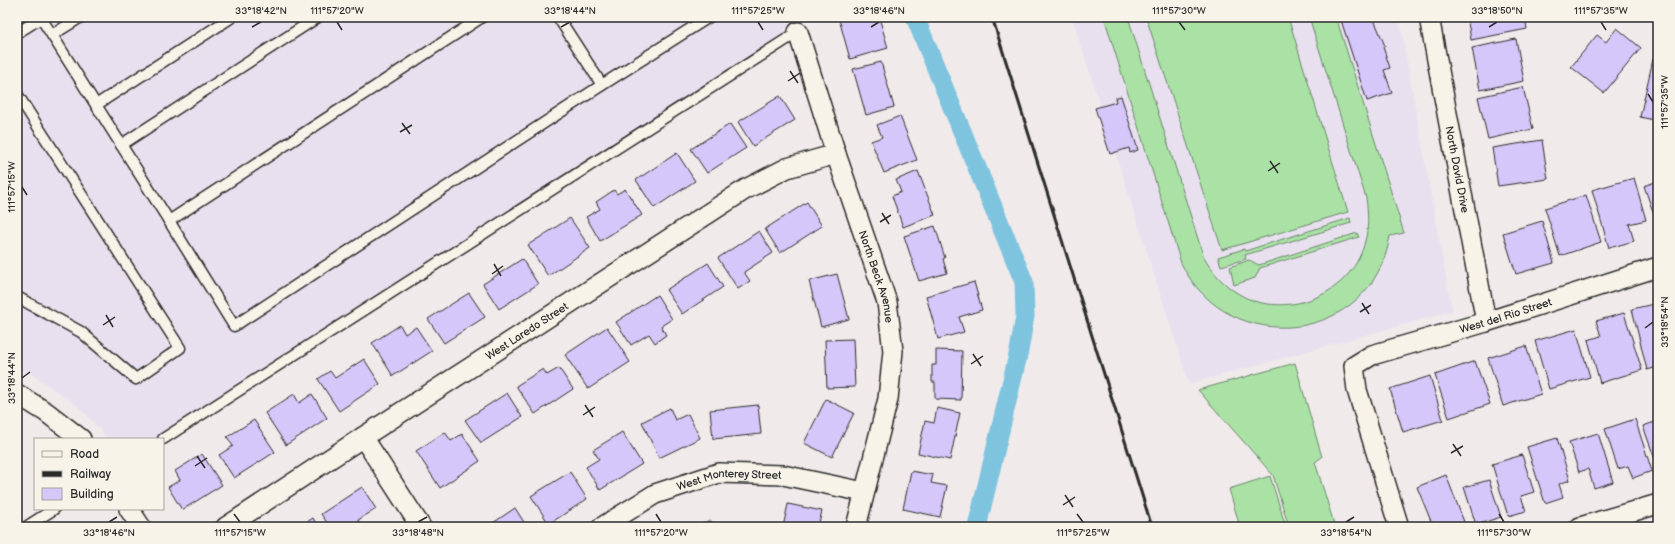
<svg xmlns="http://www.w3.org/2000/svg" width="1675" height="544" viewBox="0 0 1675 544" font-family="'Balsamiq Sans',sans-serif">
<style>
.built{fill:#e8e0ef}
.pitch{fill:#aae2a6;stroke:#6a8668}
.lines{fill:none;stroke-linecap:round;stroke-linejoin:round}
.canal{stroke:#7ec4df;stroke-width:19}
.building{fill:#d5c7f9;stroke:#2b2b2b}
.service-casing{stroke:#2b2b2b;stroke-width:13}
.minor-casing{stroke:#2b2b2b;stroke-width:22}
.service{stroke:#f7f3e8;stroke-width:10}
.minor{stroke:#f7f3e8;stroke-width:19}
.rail{stroke:#2b2b2b;stroke-width:3}
.ticks{fill:none;stroke:#2b2b2b;stroke-width:1.5}
.labels{text-anchor:middle;stroke-width:4;stroke-linejoin:round;paint-order:stroke}
.street-label{font-size:11px;fill:#2b2b2b;stroke:#f7f3e8}
.neatline{fill:none;stroke:#2b2b2b;stroke-width:1.5}
.ticks-label{font-size:10px;text-anchor:middle;fill:#2b2b2b}
</style>
<rect width="100%" height="100%" fill="#f0eaeb"/>
<filter id="ink" filterUnits="userSpaceOnUse"><feTurbulence type="fractalNoise" baseFrequency=".025" numOctaves="2"/><feDisplacementMap in="SourceGraphic" scale="8" xChannelSelector="R" yChannelSelector="G"/><feConvolveMatrix kernelMatrix="1 2 1 2 8 2 1 2 1" color-interpolation-filters="sRGB"/></filter>
<g filter="url(#ink)">
<g class="built">
<path d="M 17,17 L 809,17 L 152,439 L 108,439 L 86,414 L 68,399 L 33,375 L 17,368 Z"/>
<path d="M 1072,17 L 1399,17 L 1452,311 L 1189,384 Z"/>
</g>
<g class="pitch">
<path d="M 1104,17 L 1128,17 L 1204,258 C 1215,277 1233,294 1254,301 C 1300,315 1354,289 1365,241 C 1369,227 1368,212 1366,198 L 1309,17 L 1336,17 L 1404,233 L 1390,236 C 1373,344 1228,360 1181,263 Z"/>
<path d="M 1146,17 L 1288,17 L 1348,212 L 1222,250 Z"/>
<path d="M 1350,218 L 1351,223 L 1245,255 L 1246,259 L 1221,266 L 1218,257 L 1244,249 L 1245,251 Z"/>
<path d="M 1357,233 L 1359,237 L 1260,268 L 1255,278 L 1234,285 L 1230,267 L 1249,260 L 1259,265 Z"/>
<path d="M 1295,363 L 1322,457 L 1315,462 L 1335,527 L 1289,527 L 1273,475 L 1198,390 Z"/>
<path d="M 1270,476 L 1286,527 L 1240,527 L 1229,489 Z"/>
</g>
<g class="lines">
<path class="canal" d="M 915,17 L 1024,282 L 1025,316 L 1019,351 L 977,527"/>
</g>
<g class="building">
<path d="M 846,17 L 879,17 L 888,48 L 850,59 L 839,19 Z"/>
<path d="M 1340,17 L 1373,17 L 1385,46 L 1383,47 L 1390,68 L 1384,70 L 1392,93 L 1367,101 Z"/>
<path d="M 1467,17 L 1525,17 L 1527,29 L 1471,40 Z"/>
<path d="M 1575,17 L 1593,17 L 1576,21 Z"/>
<path d="M 1617,28 L 1641,48 L 1604,93 L 1571,67 L 1597,35 L 1606,42 Z"/>
<path d="M 1516,39 L 1524,81 L 1480,90 L 1472,48 Z"/>
<path d="M 1653,59 L 1658,60 L 1658,121 L 1640,117 Z"/>
<path d="M 881,62 L 894,107 L 866,115 L 853,69 Z"/>
<path d="M 1523,87 L 1533,129 L 1488,139 L 1478,97 Z"/>
<path d="M 780,96 L 795,120 L 753,146 L 738,122 Z"/>
<path d="M 1121,96 L 1138,150 L 1130,153 L 1129,148 L 1110,154 L 1095,108 L 1116,102 L 1115,98 Z"/>
<path d="M 900,116 L 917,160 L 884,173 L 871,141 L 882,137 L 877,125 Z"/>
<path d="M 730,124 L 746,148 L 707,173 L 691,149 Z"/>
<path d="M 1542,140 L 1548,179 L 1498,186 L 1492,148 Z"/>
<path d="M 677,153 L 695,181 L 654,208 L 636,180 Z"/>
<path d="M 918,171 L 935,215 L 903,227 L 892,196 L 901,192 L 896,180 Z"/>
<path d="M 1634,178 L 1646,220 L 1629,224 L 1634,241 L 1609,248 L 1592,190 Z"/>
<path d="M 1658,181 L 1658,226 L 1644,186 Z"/>
<path d="M 625,189 L 642,215 L 600,241 L 586,217 L 600,209 L 596,202 L 614,190 L 617,194 Z"/>
<path d="M 1586,195 L 1601,242 L 1560,256 L 1545,208 Z"/>
<path d="M 807,202 L 822,226 L 780,253 L 765,229 Z"/>
<path d="M 570,218 L 590,248 L 548,276 L 528,245 Z"/>
<path d="M 1542,221 L 1554,263 L 1516,274 L 1503,233 Z"/>
<path d="M 935,226 L 945,258 L 943,259 L 947,273 L 919,281 L 904,236 Z"/>
<path d="M 759,231 L 773,253 L 744,272 L 750,281 L 738,289 L 718,258 Z"/>
<path d="M 522,259 L 538,284 L 499,309 L 483,284 Z"/>
<path d="M 708,263 L 723,287 L 682,314 L 666,290 Z"/>
<path d="M 837,274 L 849,319 L 821,327 L 809,281 Z"/>
<path d="M 974,282 L 982,310 L 959,317 L 964,332 L 938,339 L 926,296 Z"/>
<path d="M 469,293 L 485,317 L 444,343 L 428,319 Z"/>
<path d="M 657,295 L 672,319 L 661,326 L 666,335 L 655,343 L 649,334 L 631,345 L 616,322 Z"/>
<path d="M 1658,303 L 1658,367 L 1647,370 L 1632,309 Z"/>
<path d="M 1624,313 L 1642,370 L 1600,383 L 1588,340 L 1601,336 L 1596,321 Z"/>
<path d="M 400,325 L 405,334 L 416,327 L 432,351 L 393,376 L 372,343 Z"/>
<path d="M 607,327 L 630,362 L 588,389 L 565,355 Z"/>
<path d="M 1576,329 L 1590,377 L 1549,389 L 1535,341 Z"/>
<path d="M 853,339 L 855,387 L 827,388 L 825,340 Z"/>
<path d="M 1526,346 L 1541,394 L 1503,406 L 1488,358 Z"/>
<path d="M 936,350 L 962,351 L 961,400 L 935,399 L 935,382 L 932,382 L 932,365 L 936,365 Z"/>
<path d="M 364,359 L 380,384 L 339,411 L 318,379 L 330,371 L 335,378 Z"/>
<path d="M 1475,361 L 1490,404 L 1449,418 L 1435,375 Z"/>
<path d="M 559,368 L 573,389 L 535,414 L 516,386 L 543,369 L 547,375 Z"/>
<path d="M 1430,376 L 1443,420 L 1403,432 L 1390,389 Z"/>
<path d="M 507,393 L 522,417 L 481,443 L 465,420 Z"/>
<path d="M 294,394 L 299,403 L 312,394 L 327,418 L 286,445 L 265,413 Z"/>
<path d="M 826,399 L 854,413 L 832,457 L 804,443 Z"/>
<path d="M 758,405 L 761,434 L 713,439 L 710,410 Z"/>
<path d="M 670,408 L 675,420 L 688,414 L 700,438 L 659,458 L 642,422 Z"/>
<path d="M 937,408 L 960,413 L 950,460 L 918,453 L 925,421 L 934,423 Z"/>
<path d="M 1635,419 L 1652,471 L 1633,478 L 1628,466 L 1618,469 L 1605,429 Z"/>
<path d="M 254,420 L 275,452 L 234,478 L 219,455 L 233,446 L 227,437 Z"/>
<path d="M 1658,421 L 1658,464 L 1657,465 L 1643,426 Z"/>
<path d="M 445,432 L 451,441 L 462,434 L 480,461 L 440,488 L 416,451 Z"/>
<path d="M 622,432 L 642,464 L 600,490 L 586,467 L 599,459 L 593,450 Z"/>
<path d="M 1598,433 L 1613,482 L 1594,488 L 1588,469 L 1579,472 L 1569,442 Z"/>
<path d="M 1557,438 L 1570,480 L 1559,484 L 1563,497 L 1545,503 L 1527,447 Z"/>
<path d="M 202,454 L 222,485 L 182,510 L 168,487 L 180,480 L 175,471 Z"/>
<path d="M 1522,455 L 1534,492 L 1521,496 L 1526,511 L 1508,516 L 1492,464 Z"/>
<path d="M 911,471 L 933,475 L 931,483 L 947,486 L 940,517 L 903,509 Z"/>
<path d="M 570,472 L 587,499 L 549,524 L 531,496 Z"/>
<path d="M 1446,475 L 1466,527 L 1442,527 L 1441,523 L 1433,526 L 1417,487 Z"/>
<path d="M 1489,480 L 1501,517 L 1476,525 L 1464,487 Z"/>
<path d="M 362,487 L 376,509 L 358,520 L 362,527 L 330,527 L 321,514 Z"/>
<path d="M 788,504 L 822,511 L 818,527 L 783,527 Z"/>
<path d="M 515,508 L 527,527 L 487,527 Z"/>
<path d="M 313,518 L 318,527 L 299,527 Z"/>
<path d="M 711,521 L 713,527 L 690,527 Z"/>
<path d="M 901,524 L 919,527 L 901,527 Z"/>
</g>
<g class="lines">
<g class="service-casing">
<g id="service">
<path d="M 81,17 L 52,35 L 169,221"/>
<path d="M 482,17 L 169,221 L 234,326 L 602,85 L 709,17"/>
<path d="M 558,17 L 602,85"/>
<path d="M 17,33 L 41,18 L 52,35"/>
<path d="M 17,94 L 180,348 L 136,379 L 81,332 L 17,297"/>
<path d="M 96,105 L 232,17"/>
<path d="M 121,145 L 318,17"/>
<path d="M 163,439 L 798,32"/>
<path d="M 26,527 L 54,509"/>
</g>
</g>
<g class="minor-casing">
<g id="minor">
<path id="s1" d="M 1429,17 L 1486,322"/>
<path id="s2" d="M 798,32 L 836,154 L 887,302 L 893,351 L 888,399 L 856,527"/>
<path d="M 17,394 L 46,412 L 81,439"/>
<path d="M 363,437 L 421,527"/>
<path d="M 129,509 L 141,527"/>
<path id="s3" d="M 226,527 L 363,437 L 746,189 L 787,168 L 836,154"/>
<path id="s4" d="M 602,527 L 655,494 L 719,473 L 783,475 L 864,492"/>
<path id="s5" d="M 1399,527 L 1357,390 L 1354,366 L 1372,355 L 1486,322 L 1658,267"/>
<path d="M 1580,527 L 1658,504"/>
</g>
</g>
<use href="#service" class="service"/>
<use href="#minor" class="minor"/>
<path class="rail" d="M 992,17 L 1152,527"/>
</g>
</g>
<path class="ticks" d="M 337,22 L 342,30M 758,22 L 763,30M 1179,22 L 1185,30M 1601,22 L 1606,30M 252,27 L 261,22M 561,27 L 570,22M 871,27 L 879,22M 1489,27 L 1497,22M 790,71 L 798,83M 788,81 L 800,73M 1648,94 L 1653,102M 402,123 L 410,134M 400,132 L 412,125M 1270,161 L 1278,173M 1268,171 L 1280,163M 22,187 L 27,195M 882,213 L 889,224M 880,222 L 891,215M 494,264 L 501,276M 492,274 L 503,266M 1362,303 L 1369,314M 1360,312 L 1371,305M 106,315 L 113,327M 103,325 L 115,317M 1645,328 L 1653,322M 973,354 L 981,366M 971,364 L 983,356M 22,378 L 30,372M 585,405 L 593,417M 583,415 L 595,407M 1453,444 L 1461,456M 1451,453 L 1463,446M 197,456 L 205,468M 195,466 L 207,458M 1065,495 L 1073,507M 1063,505 L 1075,497M 234,514 L 240,522M 656,514 L 661,522M 1077,514 L 1083,522M 1499,514 L 1504,522M 109,522 L 117,517M 418,522 L 427,517M 1346,522 L 1354,517"/>
<g class="labels">
<g class="street-label">
<text dy="4" stroke="none"><textPath href="#s1" startOffset="155">North David Drive</textPath></text>
<text dy="4" stroke="none"><textPath href="#s2" startOffset="257">North Beck Avenue</textPath></text>
<text dy="4" stroke="none"><textPath href="#s5" startOffset="328">West del Rio Street</textPath></text>
<text dy="4" stroke="none"><textPath href="#s3" startOffset="359">West Laredo Street</textPath></text>
<text dy="4" stroke="none"><textPath href="#s4" startOffset="139">West Monterey Street</textPath></text>
</g>
</g>
<rect width="1675" height="544" fill="none" stroke="#f7f3e8" stroke-width="44"/>
<rect x="34" y="438" width="130" height="72" fill="#f7f3e8" stroke="#a5a39c"/>
<rect x="42" y="451" width="20" height="6" fill="#f7f3e8" stroke="#a5a39c"/>
<text x="70" y="458" font-size="12" fill="#2b2b2b">Road</text>
<rect x="42" y="471" width="20" height="6" fill="#2b2b2b" stroke="#a5a39c"/>
<text x="70" y="478" font-size="12" fill="#2b2b2b">Railway</text>
<rect x="42" y="488" width="20" height="12" fill="#d5c7f9" stroke="#a5a39c"/>
<text x="70" y="498" font-size="12" fill="#2b2b2b">Building</text>
<rect x="22" y="22" width="1631" height="500" class="neatline"/>
<g class="ticks-label">
<text x="261" y="14">33°18'42"N</text>
<text x="337" y="14">111°57'20"W</text>
<text x="570" y="14">33°18'44"N</text>
<text x="758" y="14">111°57'25"W</text>
<text x="879" y="14">33°18'46"N</text>
<text x="1179" y="14">111°57'30"W</text>
<text x="1497" y="14">33°18'50"N</text>
<text x="1601" y="14">111°57'35"W</text>
<text transform="translate(1664 102) rotate(-90)" y="4">111°57'35"W</text>
<text transform="translate(11 187) rotate(-90)" y="4">111°57'15"W</text>
<text transform="translate(1664 322) rotate(-90)" y="4">33°18'54"N</text>
<text transform="translate(11 378) rotate(-90)" y="4">33°18'44"N</text>
<text x="109" y="536">33°18'46"N</text>
<text x="240" y="536">111°57'15"W</text>
<text x="418" y="536">33°18'48"N</text>
<text x="661" y="536">111°57'20"W</text>
<text x="1083" y="536">111°57'25"W</text>
<text x="1346" y="536">33°18'54"N</text>
<text x="1504" y="536">111°57'30"W</text>
</g>
</svg>
